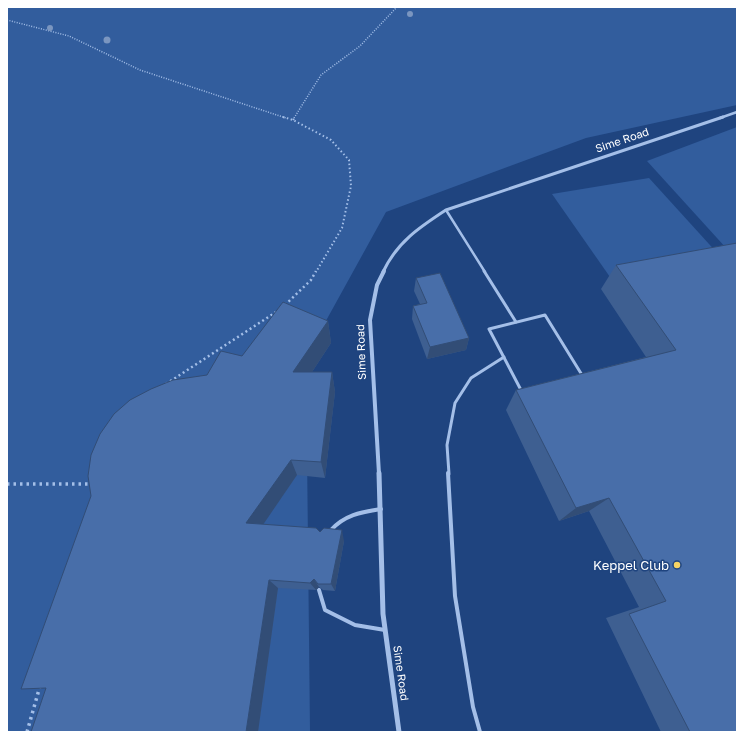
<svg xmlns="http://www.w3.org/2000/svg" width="744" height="739" viewBox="0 0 744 739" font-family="'Golos Text',sans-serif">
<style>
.green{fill:#325d9d}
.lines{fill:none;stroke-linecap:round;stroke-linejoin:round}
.path-far3{stroke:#a4bfe8;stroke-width:1.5;stroke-dasharray:1 1.5;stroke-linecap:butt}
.path-far2{stroke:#a4bfe8;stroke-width:2;stroke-dasharray:1.5 2.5;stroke-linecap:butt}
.path-far1{stroke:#a4bfe8;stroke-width:2.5;stroke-dasharray:2 3;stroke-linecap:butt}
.path{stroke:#a4bfe8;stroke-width:3.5;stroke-dasharray:2.5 4;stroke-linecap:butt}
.lane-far2{stroke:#a4bfe8;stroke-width:2.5}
.lane-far1{stroke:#a4bfe8;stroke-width:3}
.lane{stroke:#a4bfe8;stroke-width:4}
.street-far3{stroke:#a4bfe8;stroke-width:2.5}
.street-far2{stroke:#a4bfe8;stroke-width:3}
.street-far1{stroke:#a4bfe8;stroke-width:4}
.street{stroke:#a4bfe8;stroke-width:5}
.tree{fill:#7b96c0}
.wall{fill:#3e5f91}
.shaded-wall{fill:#324d76}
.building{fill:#486ea9;stroke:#324d76}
.poi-dot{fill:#f6d364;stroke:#1f447f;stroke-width:1.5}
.labels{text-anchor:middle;stroke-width:3;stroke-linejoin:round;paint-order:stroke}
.street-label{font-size:11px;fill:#fff;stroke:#1f447f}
.near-poi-label{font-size:13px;fill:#fff;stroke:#1f447f;text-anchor:end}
</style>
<rect width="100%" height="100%" fill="#1f447f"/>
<g class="green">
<path d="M 7,7 L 737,7 L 737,105 L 586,138 L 386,212 L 306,357 L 310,732 L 7,732 Z"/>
<path d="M 737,127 L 737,260 L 647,161 Z"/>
<path d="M 649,178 L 719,255 L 610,277 L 552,194 Z"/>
</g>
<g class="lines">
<g class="path-far3">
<path d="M 7,20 L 69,36 L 140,70 L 286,118"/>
<path d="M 294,118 L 321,75 L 360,46 L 397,7"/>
</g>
<g class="path-far2">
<path d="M 283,117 L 293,120 L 331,140 L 349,160 L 351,186 L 342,228 L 316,272"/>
<path d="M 293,120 L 295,117"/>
</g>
<g class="path-far1">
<path d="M 285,305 L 311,280 L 316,271"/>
<path d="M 166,384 L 276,312"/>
</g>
<g class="path">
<path d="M 7,484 L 92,484"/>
<path d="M 27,732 L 40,686"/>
</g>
<path class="lane-far2" d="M 446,210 L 485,272"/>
<g class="lane-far1">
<path d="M 484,271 L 516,322"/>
<path d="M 545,315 L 582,375 L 522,392 L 489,329 Z"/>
<path d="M 449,474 L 447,445 L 455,403 L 471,378 L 504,357"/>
</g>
<g class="lane">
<path d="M 448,473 L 455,596 L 473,707 L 480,732"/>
<path d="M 330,531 C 344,515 361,512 381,509"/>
<path d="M 319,590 L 325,610 L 355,625 L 385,630"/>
</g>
<path class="street-far3" d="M 720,118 L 737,112"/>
<path class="street-far2" d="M 383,272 C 397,242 420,227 446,210 L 723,117"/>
<path class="street-far1" d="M 379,474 L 370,320 L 377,285 L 384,271"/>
<path class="street" d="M 379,473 L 383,614 L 399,732"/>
</g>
<g class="tree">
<circle cx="410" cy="14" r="3"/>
<circle cx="50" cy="28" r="3"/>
<circle cx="107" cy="40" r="3.5"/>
</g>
<g class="wall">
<path d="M 737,243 L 737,732 L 661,732 L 606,618 L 639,607 L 589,511 L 559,521 L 506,410 L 516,390 L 646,357 L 601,289 L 616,265 Z"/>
<path d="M 416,278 L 469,338 L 466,350 L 427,359 L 412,319 L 413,306 L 420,304 L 414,291 Z"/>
<path d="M 328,321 L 331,343 L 312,372 L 332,372 L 335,392 L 325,478 L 297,475 L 263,524 L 320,532 L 344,541 L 335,591 L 323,590 L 319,587 L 316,590 L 278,588 L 258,732 L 207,375 L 242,356 Z"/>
</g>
<g class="shaded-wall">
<path d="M 328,321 L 331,343 L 299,392 L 293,372 Z"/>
<path d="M 469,338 L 466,350 L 427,359 L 430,347 Z"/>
<path d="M 332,372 L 335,392 L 325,478 L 321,462 Z"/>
<path d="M 291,460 L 297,475 L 256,535 L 246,523 Z"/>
<path d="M 609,498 L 589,511 L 559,521 L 576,508 Z"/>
<path d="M 342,530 L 344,541 L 335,591 L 331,584 Z"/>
<path d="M 314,579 L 319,587 L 316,590 L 310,583 Z"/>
<path d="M 269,580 L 278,588 L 258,732 L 246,732 Z"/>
</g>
<g class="building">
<path d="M 737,243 L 737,732 L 690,732 L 629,614 L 666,601 L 609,498 L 576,508 L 516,390 L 676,350 L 616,265 Z"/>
<path d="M 440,273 L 469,338 L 430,347 L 413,306 L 427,303 L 416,278 Z"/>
<path d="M 283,302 L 328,321 L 293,372 L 332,372 L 321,462 L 291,460 L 246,523 L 316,528 L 320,532 L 324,528 L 342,530 L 331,584 L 318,584 L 314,579 L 310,583 L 269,580 L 246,732 L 31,732 L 46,688 L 21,689 L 91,496 L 88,476 L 91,455 L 100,434 L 114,414 L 130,400 L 151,389 L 173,380 L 207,375 L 221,351 L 242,356 Z"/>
</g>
<circle class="poi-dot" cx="677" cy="565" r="4"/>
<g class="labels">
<g class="street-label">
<text transform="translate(622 140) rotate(-19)" y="4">Sime Road</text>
<text transform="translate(361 352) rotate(-92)" y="4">Sime Road</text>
<text transform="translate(401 673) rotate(82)" y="4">Sime Road</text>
</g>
<g class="near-poi-label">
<text x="669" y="570">Keppel Club</text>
</g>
</g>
<rect width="744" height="739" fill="none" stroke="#ffffff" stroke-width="16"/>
</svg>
